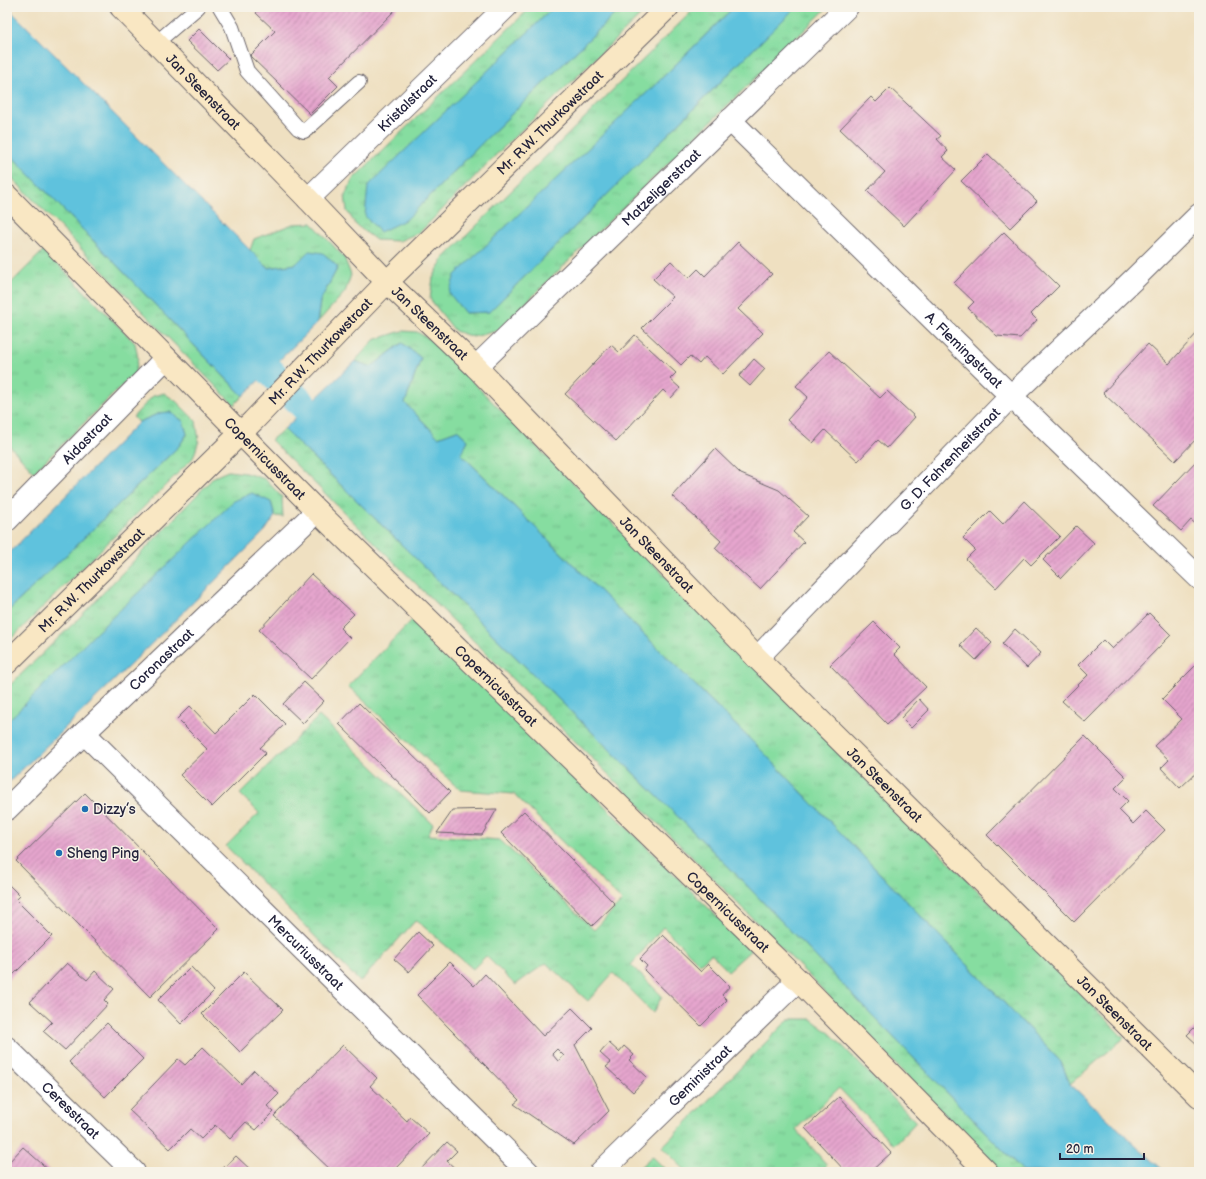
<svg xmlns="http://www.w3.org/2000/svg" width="1206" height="1179" viewBox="0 0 1206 1179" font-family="'Balsamiq Sans',sans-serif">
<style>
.grass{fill:url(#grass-tufts);stroke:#54806e}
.water{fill:#5fc2dd;stroke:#40728c}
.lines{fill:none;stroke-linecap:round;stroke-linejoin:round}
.canal{stroke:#5fc2dd;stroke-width:29}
.building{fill:url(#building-hatch);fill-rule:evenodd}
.lane-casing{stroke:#6a646a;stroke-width:16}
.street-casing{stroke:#6a646a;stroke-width:24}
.secondary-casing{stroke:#6a646a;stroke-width:24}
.lane{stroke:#fff;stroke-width:14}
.street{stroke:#fff;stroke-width:22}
.secondary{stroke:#f9e7c3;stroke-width:22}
.poi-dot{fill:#1f6fb2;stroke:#f7f3e8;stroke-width:1.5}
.labels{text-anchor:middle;stroke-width:3;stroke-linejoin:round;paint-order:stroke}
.street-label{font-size:14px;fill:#22223b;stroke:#f7f3e8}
.poi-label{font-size:14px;fill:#22223b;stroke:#f7f3e8;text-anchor:start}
</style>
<defs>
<pattern id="grass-tufts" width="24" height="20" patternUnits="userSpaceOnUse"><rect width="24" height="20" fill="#86dda0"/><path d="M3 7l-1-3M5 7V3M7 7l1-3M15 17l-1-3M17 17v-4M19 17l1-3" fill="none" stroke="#73bd8b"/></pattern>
<pattern id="building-hatch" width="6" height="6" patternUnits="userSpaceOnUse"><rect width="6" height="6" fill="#e5a5cd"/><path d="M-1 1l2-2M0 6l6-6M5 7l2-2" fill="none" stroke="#b986a8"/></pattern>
</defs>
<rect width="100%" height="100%" fill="#f7f3e8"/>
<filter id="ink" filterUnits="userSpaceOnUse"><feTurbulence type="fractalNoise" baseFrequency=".025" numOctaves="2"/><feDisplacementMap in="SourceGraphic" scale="8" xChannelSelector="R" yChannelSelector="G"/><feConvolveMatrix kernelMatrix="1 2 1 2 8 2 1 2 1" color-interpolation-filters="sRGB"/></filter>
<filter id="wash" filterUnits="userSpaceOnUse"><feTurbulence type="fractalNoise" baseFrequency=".012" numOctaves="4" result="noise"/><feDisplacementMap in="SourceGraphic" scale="16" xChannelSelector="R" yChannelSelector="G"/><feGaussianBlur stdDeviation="0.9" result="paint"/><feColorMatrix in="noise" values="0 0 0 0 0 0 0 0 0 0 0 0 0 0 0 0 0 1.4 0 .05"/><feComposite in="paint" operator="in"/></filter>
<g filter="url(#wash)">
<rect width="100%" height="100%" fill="#efe0c1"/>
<g class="grass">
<path d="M 531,7 L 555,7 L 407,219 L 486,139 L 622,7 L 649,7 L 499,152 L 420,232 L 399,241 L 376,240 L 356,225 L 347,211 L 345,195 L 353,179 Z"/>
<path d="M 696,7 L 734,7 L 657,83 L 465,313 L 489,312 L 796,7 L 828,7 L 497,331 L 473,337 L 455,331 L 430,299 L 433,278 L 443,259 Z"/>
<path d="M 7,151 L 243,396 L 234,405 L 7,173 Z"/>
<path d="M 312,223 L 344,257 L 351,275 L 345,292 L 317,323 L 320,301 L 338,267 L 296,264 L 268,268 L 250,250 L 254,239 L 293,224 Z"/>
<path d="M 44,250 L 135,343 L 138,358 L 135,373 L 34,472 L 7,443 L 7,287 Z"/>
<path d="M 402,331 L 417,332 L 431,340 L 1124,1038 L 1070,1084 L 1061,1062 L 763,752 L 461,454 L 468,440 L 457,430 L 438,437 L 405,403 L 421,358 L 402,343 L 371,367 L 355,361 L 374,340 Z"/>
<path d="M 164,393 L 177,402 L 196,421 L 199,441 L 193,458 L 7,643 L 7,612 L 179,446 L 187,434 L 183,421 L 170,412 L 160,413 L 139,422 L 133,417 L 153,396 Z"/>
<path d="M 284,429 L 727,865 L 1024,1172 L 1001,1172 L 714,879 L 271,440 Z"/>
<path d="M 228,471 L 245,473 L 265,479 L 282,497 L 283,517 L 275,516 L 271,502 L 96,633 L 7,722 L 7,688 L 79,618 L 214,477 Z"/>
<path d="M 414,618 L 751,950 L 728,971 L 711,954 L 700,964 L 663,927 L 631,965 L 662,996 L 653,1013 L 613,973 L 588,1001 L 546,963 L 515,985 L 486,956 L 473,969 L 416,920 L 360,982 L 226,846 L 259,813 L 240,794 L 319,716 L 433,824 L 428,835 L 500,840 L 594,930 L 622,901 L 514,794 L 460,790 L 348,686 Z"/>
<path d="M 789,1019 L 811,1019 L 831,1034 L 916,1122 L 894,1145 L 839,1088 L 796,1129 L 827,1165 L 821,1172 L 687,1172 L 662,1147 Z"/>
<path d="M 652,1156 L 668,1172 L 635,1172 Z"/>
</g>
<g class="water">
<path d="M 7,7 L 268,268 L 296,264 L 309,251 L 323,253 L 338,267 L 320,301 L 317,323 L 243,396 L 7,151 Z"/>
<path d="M 554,7 L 622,7 L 486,139 L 407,219 L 380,232 L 365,216 L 368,186 Z"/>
<path d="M 734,7 L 796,7 L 489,312 L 465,313 L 449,293 L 455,275 L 657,83 Z"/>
<path d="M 402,343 L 421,358 L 405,403 L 438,437 L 457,430 L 468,440 L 461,454 L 763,752 L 1061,1062 L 1070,1084 L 1165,1172 L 1024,1172 L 727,865 L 284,429 L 355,361 L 371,367 Z"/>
<path d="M 170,412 L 183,421 L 187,434 L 179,446 L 7,612 L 7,555 L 139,422 L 160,413 Z"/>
<path d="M 252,493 L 271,502 L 275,516 L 265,531 L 129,666 L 7,784 L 7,722 L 96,633 L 234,501 Z"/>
</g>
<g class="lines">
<path class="canal" d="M 242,342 L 333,436"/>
</g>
<g id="blocks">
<g class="building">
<path d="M 262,7 L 398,7 L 329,77 L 338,86 L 310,114 L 250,56 L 275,31 L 256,13 Z"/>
<path d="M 199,29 L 229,59 L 217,70 L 187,41 Z"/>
<path d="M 890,88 L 941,136 L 937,139 L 948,151 L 942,157 L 956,170 L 904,226 L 867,191 L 885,172 L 840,129 L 871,97 L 876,102 Z"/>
<path d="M 988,154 L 1037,201 L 1010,228 L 961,181 Z"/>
<path d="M 1004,232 L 1059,286 L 1031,314 L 1037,320 L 1020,338 L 997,336 L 968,308 L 974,302 L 954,283 Z"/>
<path d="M 738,242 L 772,274 L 738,309 L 763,333 L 723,374 L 705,357 L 699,364 L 690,356 L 681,365 L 642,328 L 673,297 L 653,279 L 671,261 L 689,278 L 698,269 L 705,276 Z"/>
<path d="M 1199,331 L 1199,436 L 1175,461 L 1103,393 L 1148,344 L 1169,364 Z"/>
<path d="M 635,335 L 676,373 L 670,379 L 680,388 L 671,398 L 663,390 L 616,441 L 565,394 L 611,345 L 619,352 Z"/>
<path d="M 829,351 L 880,398 L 887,391 L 915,417 L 887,448 L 878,440 L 858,461 L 825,430 L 813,443 L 787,420 L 808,397 L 796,386 Z"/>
<path d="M 754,359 L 765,369 L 750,386 L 739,376 Z"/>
<path d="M 715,449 L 741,474 L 779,490 L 808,516 L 793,532 L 804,542 L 760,589 L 715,548 L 721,541 L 672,496 Z"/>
<path d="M 1199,458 L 1199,527 L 1191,520 L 1181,531 L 1153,506 Z"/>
<path d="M 1024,501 L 1060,536 L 1031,565 L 1024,558 L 996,588 L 966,559 L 975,550 L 963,538 L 990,511 L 1003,524 Z"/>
<path d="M 1076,526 L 1094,543 L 1061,578 L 1043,560 Z"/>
<path d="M 311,574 L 354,614 L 340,628 L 350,638 L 311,679 L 259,630 Z"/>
<path d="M 1149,613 L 1171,635 L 1085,722 L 1062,701 L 1088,675 L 1078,665 L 1103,640 L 1112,649 Z"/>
<path d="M 874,622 L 900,648 L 894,654 L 926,687 L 887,724 L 830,665 Z"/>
<path d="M 976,628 L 992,643 L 976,660 L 960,645 Z"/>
<path d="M 1015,629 L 1041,653 L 1027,668 L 1002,644 Z"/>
<path d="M 1196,665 L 1199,669 L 1199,770 L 1180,788 L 1161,768 L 1169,760 L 1154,746 L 1182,719 L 1162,699 Z"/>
<path d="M 304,682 L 324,701 L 303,723 L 283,704 Z"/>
<path d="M 255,694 L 285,724 L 260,748 L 266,753 L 212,807 L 180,775 L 207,749 L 177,719 L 190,706 L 216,733 Z"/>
<path d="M 919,699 L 929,710 L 911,728 L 901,718 Z"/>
<path d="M 359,703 L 450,792 L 430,813 L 339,724 Z"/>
<path d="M 1085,736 L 1126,777 L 1115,788 L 1128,801 L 1119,810 L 1133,824 L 1146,811 L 1165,830 L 1074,922 L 987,835 Z"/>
<path d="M 85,793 L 219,929 L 150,997 L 16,861 Z"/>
<path d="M 497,809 L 482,835 L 437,833 L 453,810 Z"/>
<path d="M 524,811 L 615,904 L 592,926 L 501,833 Z"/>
<path d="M 7,883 L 20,896 L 16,900 L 52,936 L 7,981 Z"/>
<path d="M 418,932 L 433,946 L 409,972 L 394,959 Z"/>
<path d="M 663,935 L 701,972 L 708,964 L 730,986 L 722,995 L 727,1000 L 701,1026 L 644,970 L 647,966 L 640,959 Z"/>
<path d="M 450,962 L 474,986 L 485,974 L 543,1036 L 572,1008 L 592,1028 L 575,1045 L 609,1111 L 574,1145 L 514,1104 L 519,1100 L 417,995 ZM 557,1049 L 564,1056 L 558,1061 L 552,1054 Z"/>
<path d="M 67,963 L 87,980 L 95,971 L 114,989 L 104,1000 L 108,1004 L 65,1050 L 43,1031 L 52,1022 L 30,1002 Z"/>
<path d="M 191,967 L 214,991 L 181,1024 L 158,1000 Z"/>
<path d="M 244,972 L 283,1010 L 240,1052 L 202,1014 Z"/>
<path d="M 107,1023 L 143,1059 L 105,1097 L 69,1062 Z"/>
<path d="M 1199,1023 L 1199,1046 L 1187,1035 Z"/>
<path d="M 609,1043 L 619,1052 L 624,1046 L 634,1055 L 629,1060 L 647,1077 L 633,1092 L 606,1067 L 611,1063 L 600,1053 Z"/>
<path d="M 343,1045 L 377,1078 L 370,1086 L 407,1121 L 410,1117 L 429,1134 L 392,1172 L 333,1172 L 274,1116 Z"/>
<path d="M 203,1047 L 241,1084 L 254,1070 L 279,1094 L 267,1106 L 274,1112 L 256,1130 L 246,1122 L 230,1139 L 215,1125 L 201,1139 L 190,1129 L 170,1149 L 129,1110 L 178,1059 L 185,1065 Z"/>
<path d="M 839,1097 L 891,1153 L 870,1172 L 846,1172 L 805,1128 Z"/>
<path d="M 447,1142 L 457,1151 L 447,1161 L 459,1172 L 418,1172 Z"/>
<path d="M 23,1147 L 51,1172 L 7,1172 L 7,1164 Z"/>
<path d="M 236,1156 L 253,1172 L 219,1172 Z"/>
</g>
</g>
</g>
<g filter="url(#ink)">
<use href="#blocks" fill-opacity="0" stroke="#6a646a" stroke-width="1"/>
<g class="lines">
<g class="lane-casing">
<g id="lane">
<path d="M 220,7 L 232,27 L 247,71 L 298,128 L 304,131 L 307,129 L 359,82"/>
<path d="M 156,43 L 198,7"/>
</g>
</g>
<g class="street-casing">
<g id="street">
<path id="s1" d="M 730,120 L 1011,396 L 1199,578"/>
<path id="s2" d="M 308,199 L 506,7"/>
<path id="s3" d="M 476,367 L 847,7"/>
<path id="s4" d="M 7,520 L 166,358"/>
<path id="s5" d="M 757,658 L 1011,396 L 1134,279 L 1199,215"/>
<path id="s6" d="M 84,733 L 528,1172"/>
<path id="s7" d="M 7,809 L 84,733 L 317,511"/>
<path id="s8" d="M 7,1048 L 134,1172"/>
<path id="s9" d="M 601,1172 L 798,980"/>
</g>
</g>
<g class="secondary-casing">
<g id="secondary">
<path id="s10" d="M 121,7 L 308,199 L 387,282 L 476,367 L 757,658 L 1199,1096"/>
<path id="s11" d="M 7,196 L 317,511 L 798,980 L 987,1172"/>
<path id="s12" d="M 7,663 L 253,421 L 387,282 L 668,7"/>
</g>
</g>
<use href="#lane" class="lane"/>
<use href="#street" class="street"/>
<use href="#secondary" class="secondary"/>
</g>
</g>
<g class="poi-dot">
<circle cx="85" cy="809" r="4"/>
<circle cx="59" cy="853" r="4"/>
</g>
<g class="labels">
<g class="street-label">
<text dy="5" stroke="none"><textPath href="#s10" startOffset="118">Jan Steenstraat</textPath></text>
<text dy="5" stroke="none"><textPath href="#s2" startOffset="138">Kristalstraat</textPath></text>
<text dy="5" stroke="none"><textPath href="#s12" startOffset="766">Mr. R.W. Thurkowstraat</textPath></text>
<text dy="5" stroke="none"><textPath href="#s3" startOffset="258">Matzeligerstraat</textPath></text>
<text dy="5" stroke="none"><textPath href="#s10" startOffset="442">Jan Steenstraat</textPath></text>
<text dy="5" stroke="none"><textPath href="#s1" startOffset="328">A. Flemingstraat</textPath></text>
<text dy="5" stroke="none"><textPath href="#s12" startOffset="442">Mr. R.W. Thurkowstraat</textPath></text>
<text dy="5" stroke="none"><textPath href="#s4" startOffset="114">Aidastraat</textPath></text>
<text dy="5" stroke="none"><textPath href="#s11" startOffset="368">Copernicusstraat</textPath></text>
<text dy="5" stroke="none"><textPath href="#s5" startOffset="277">G. D. Fahrenheitstraat</textPath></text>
<text dy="5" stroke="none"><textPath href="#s10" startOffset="766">Jan Steenstraat</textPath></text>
<text dy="5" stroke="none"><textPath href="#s12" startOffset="118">Mr. R.W. Thurkowstraat</textPath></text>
<text dy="5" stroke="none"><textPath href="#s7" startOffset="215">Coronastraat</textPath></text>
<text dy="5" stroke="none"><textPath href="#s11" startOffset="692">Copernicusstraat</textPath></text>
<text dy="5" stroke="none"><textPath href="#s10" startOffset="1090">Jan Steenstraat</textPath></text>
<text dy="5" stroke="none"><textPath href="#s11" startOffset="1016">Copernicusstraat</textPath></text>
<text dy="5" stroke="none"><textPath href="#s6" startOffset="312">Mercuriusstraat</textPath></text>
<text dy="5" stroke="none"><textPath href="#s10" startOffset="1414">Jan Steenstraat</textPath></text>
<text dy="5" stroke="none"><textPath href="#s9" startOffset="138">Geministraat</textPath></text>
<text dy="5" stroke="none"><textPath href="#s8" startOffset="89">Ceresstraat</textPath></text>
</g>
<g class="poi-label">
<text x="93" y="814">Dizzy’s</text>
<text x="67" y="858">Sheng Ping</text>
</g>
</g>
<rect width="1206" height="1179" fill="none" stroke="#f7f3e8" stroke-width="24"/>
<path d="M1060 1153v6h84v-6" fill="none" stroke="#22223b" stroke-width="2"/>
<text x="1066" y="1153" font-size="12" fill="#22223b" stroke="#f7f3e8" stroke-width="3" paint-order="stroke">20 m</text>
</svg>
